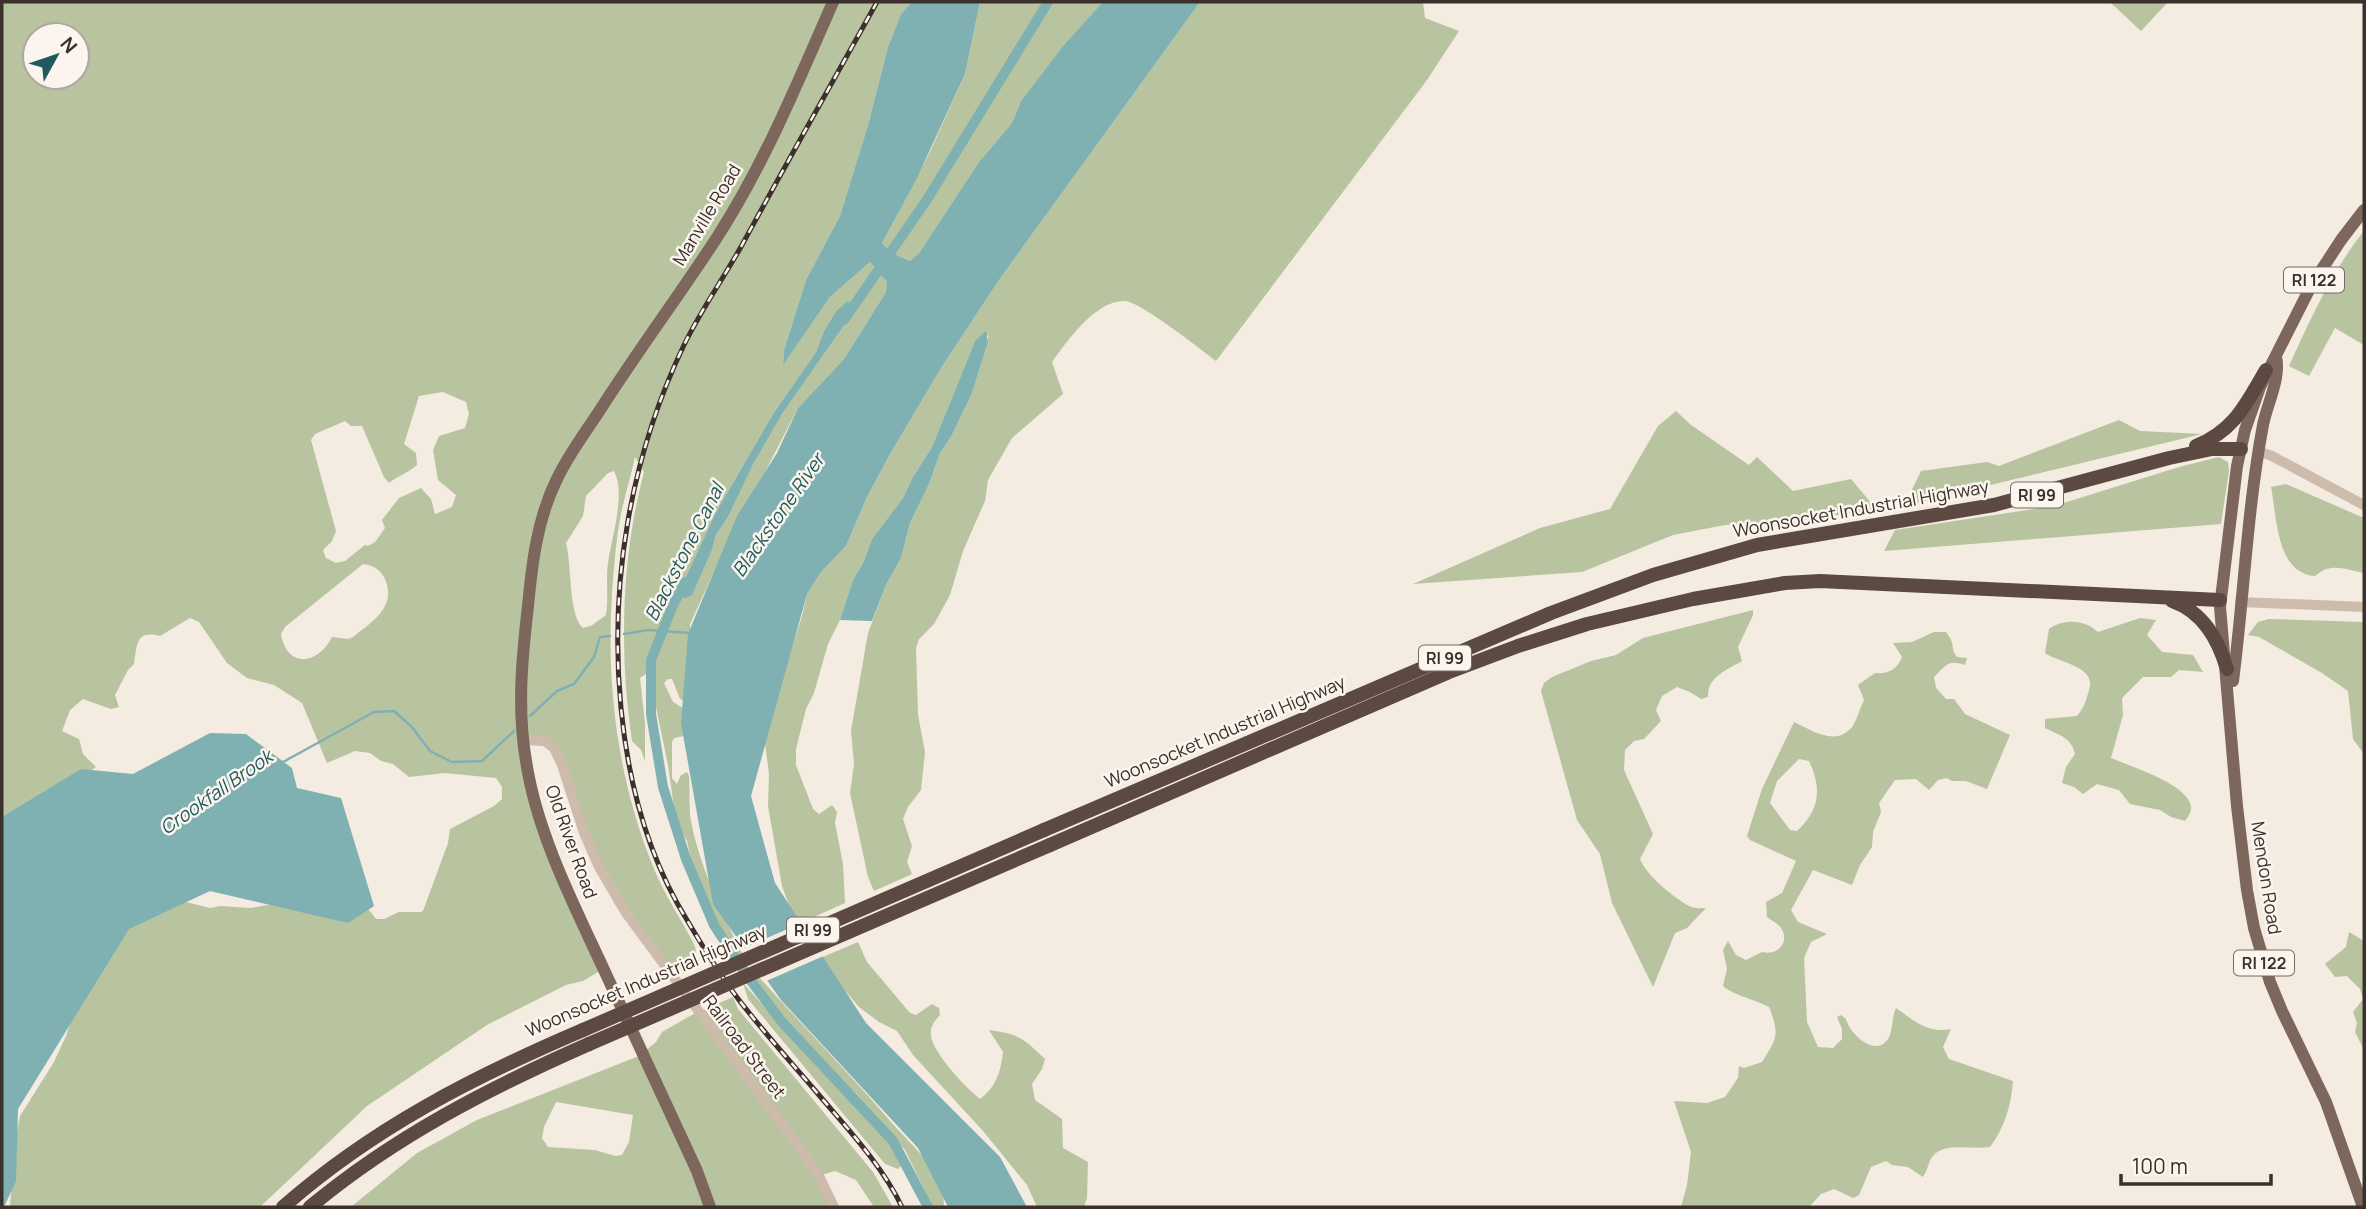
<svg xmlns="http://www.w3.org/2000/svg" width="2366" height="1209" viewBox="0 0 2366 1209" font-family="Manrope,sans-serif">
<style>
.green{fill:#b8c4a0;fill-rule:evenodd}
.water{fill:#7fb0b2}
.pier{fill:#f4ebe1}
.lines{fill:none;stroke-linecap:round;stroke-linejoin:round}
.stream{stroke:#7fb0b2;stroke-width:2.5}
.canal{stroke:#7fb0b2;stroke-width:10}
.minor{stroke:#cdbbac;stroke-width:10}
.major{stroke:#7d675c;stroke-width:12}
.highway{stroke:#5c4a42;stroke-width:14}
.rail-casing{stroke:#3b302b;stroke-width:5}
.rail{stroke:#fbf5ee;stroke-width:2.5;stroke-dasharray:8;stroke-linecap:butt}
.highway-bridge{stroke:#5c4a42;stroke-width:14}
.labels{text-anchor:middle;stroke-width:5;stroke-linejoin:round;paint-order:stroke}
.shield{fill:#fbf5ee;stroke:#756b66;stroke-width:2}
.shield-label{font-size:16px;font-weight:bold;fill:#3b302b}
.street-label{font-size:18px;fill:#3b302b;stroke:#fbf5ee}
.water-label{font-size:19px;font-style:italic;fill:#1f5a5e;stroke:#fbf5ee}
</style>
<rect width="100%" height="100%" fill="#f4ebe1"/>
<g class="green">
<path d="M 2,2 L 912,2 L 901,14 L 888,47 L 868,125 L 840,216 L 806,280 L 784,350 L 783,364 L 830,297 L 870,262 L 887,282 L 886,292 L 844,359 L 798,408 L 717,565 L 690,624 L 690,703 L 680,699 L 672,679 L 668,679 L 664,683 L 673,702 L 686,710 L 684,736 L 674,738 L 672,742 L 672,778 L 677,784 L 681,775 L 687,772 L 689,776 C 690,789 689,802 690,815 C 697,861 720,907 740,950 L 746,957 L 740,960 L 716,925 L 692,864 L 687,841 L 676,821 L 668,765 L 651,683 L 646,674 L 640,678 L 645,723 L 645,761 L 641,750 L 632,741 C 619,653 621,558 644,472 L 635,457 C 631,476 625,494 621,514 C 616,539 614,567 612,593 C 606,688 618,781 654,869 C 665,896 681,919 694,944 C 697,951 696,958 699,965 L 670,974 L 614,903 L 556,757 L 547,747 L 535,740 L 520,747 L 600,971 L 583,981 L 566,985 L 487,1025 L 367,1106 L 260,1207 L 10,1207 L 14,1149 L 20,1116 L 54,1062 L 66,1036 L 80,993 L 114,928 L 178,900 L 210,908 L 220,906 L 251,908 L 288,901 L 359,897 L 376,919 L 384,919 L 399,912 L 420,912 L 423,911 L 448,843 L 450,829 L 494,806 L 502,799 L 502,787 L 496,778 L 445,773 L 409,777 L 393,764 L 381,761 L 370,753 L 355,751 L 327,763 L 302,703 L 274,685 L 247,678 L 227,663 L 199,622 L 190,618 L 160,636 C 136,630 137,644 134,664 L 128,670 L 115,695 L 119,707 L 111,709 L 83,699 L 70,710 L 62,731 L 79,739 L 83,754 L 96,767 L 2,834 ZM 35,35 L 77,35 L 77,77 L 35,77 ZM 836,311 L 850,317 L 782,414 L 752,464 L 728,517 L 716,535 L 712,550 L 692,594 L 684,599 L 679,592 L 715,514 L 773,414 L 816,352 L 824,331 ZM 443,392 L 466,402 L 469,414 L 465,428 L 439,436 L 433,450 L 438,480 L 456,495 L 452,507 L 435,514 L 431,499 L 421,488 L 399,498 L 382,520 L 385,528 L 375,542 L 368,546 L 365,545 L 345,561 L 336,563 L 326,558 L 323,550 L 332,541 L 336,531 L 311,440 L 315,434 L 345,421 L 351,426 L 362,426 L 384,477 L 389,483 C 398,476 408,473 417,465 L 416,453 L 404,444 L 419,396 ZM 614,471 C 628,498 607,547 607,576 C 607,590 608,601 606,615 L 591,626 L 583,628 C 568,615 572,564 566,543 L 583,516 L 586,496 L 608,473 ZM 363,564 C 373,565 381,570 385,579 C 397,607 372,622 353,637 L 348,639 L 332,637 C 318,665 287,669 281,634 L 285,627 Z"/>
<path d="M 980,2 L 1103,2 L 1064,46 L 1021,101 L 1012,123 L 979,162 L 919,253 L 910,261 L 892,253 L 882,243 L 930,152 L 965,74 Z"/>
<path d="M 1200,2 L 1423,2 L 1425,18 L 1459,31 L 1427,80 L 1216,361 C 1202,350 1139,301 1125,301 C 1096,300 1067,341 1052,362 L 1063,394 L 1012,438 L 988,480 L 985,501 L 963,551 L 950,595 L 934,624 L 919,639 L 916,648 L 918,715 L 925,752 L 921,790 L 908,807 L 903,819 L 912,846 L 907,862 L 912,874 L 874,891 L 868,877 L 850,793 L 854,764 L 851,731 L 868,633 L 886,585 L 901,558 L 910,523 L 929,484 L 940,453 L 952,435 L 972,393 L 988,342 L 988,335 L 975,341 L 932,447 L 913,477 L 903,498 L 872,539 L 863,563 L 853,580 L 840,620 L 828,644 L 814,693 L 806,709 L 796,749 L 796,765 L 813,809 L 819,814 L 832,805 L 837,812 L 835,823 L 843,864 L 845,903 L 796,925 L 782,886 L 768,806 L 769,774 L 764,735 L 802,616 L 807,594 L 821,572 L 846,546 L 867,497 L 890,454 L 943,365 L 999,280 Z"/>
<path d="M 2110,2 L 2168,2 L 2141,31 Z"/>
<path d="M 2364,231 L 2364,345 L 2335,328 L 2309,376 L 2289,366 C 2309,322 2333,269 2364,231 Z"/>
<path d="M 1676,411 L 1691,425 L 1749,465 L 1757,457 L 1793,491 L 1851,479 L 1877,510 L 1786,522 L 1725,525 L 1673,535 L 1582,572 L 1413,584 L 1540,528 L 1610,509 L 1658,426 Z"/>
<path d="M 2119,420 L 2140,431 L 2202,434 L 1904,506 L 1921,471 L 1987,462 L 1999,466 Z"/>
<path d="M 2219,457 L 2228,462 L 2229,471 L 2221,524 L 1884,551 L 1895,530 L 2054,506 L 2179,467 Z"/>
<path d="M 2286,484 L 2364,518 L 2364,573 C 2345,569 2330,562 2315,576 C 2276,573 2277,517 2271,487 Z"/>
<path d="M 1753,610 L 1753,615 L 1738,647 L 1742,661 C 1727,670 1707,677 1708,697 L 1701,699 L 1690,692 L 1677,687 L 1662,696 L 1656,710 L 1661,721 L 1644,739 L 1634,741 L 1625,750 L 1624,770 L 1653,834 L 1640,859 C 1646,875 1674,898 1689,906 C 1695,909 1700,908 1706,908 L 1687,928 L 1675,933 L 1653,987 L 1612,903 L 1600,854 L 1577,820 L 1541,691 L 1544,683 L 1552,677 L 1591,661 L 1616,655 L 1643,638 Z"/>
<path d="M 2140,618 L 2156,620 L 2147,635 L 2162,652 L 2193,655 L 2203,672 L 2179,670 L 2171,677 L 2143,677 L 2122,698 L 2123,715 L 2111,758 C 2131,767 2186,783 2191,806 C 2192,811 2188,817 2185,821 L 2171,817 L 2160,810 L 2130,804 L 2119,790 L 2097,784 L 2083,794 L 2074,787 L 2062,783 L 2066,767 L 2075,754 C 2072,738 2059,735 2045,728 L 2045,719 L 2077,716 C 2084,708 2086,701 2089,690 C 2097,666 2059,663 2045,653 L 2049,629 C 2064,618 2085,620 2098,632 Z"/>
<path d="M 2269,619 L 2364,622 L 2364,754 L 2353,739 L 2348,691 L 2322,673 L 2259,637 L 2248,635 L 2258,622 Z"/>
<path d="M 1934,632 L 1946,632 C 1956,644 1950,648 1957,657 L 1967,658 L 1965,665 C 1948,659 1946,665 1934,677 L 1936,688 L 1946,699 L 1954,699 L 1965,714 L 2010,735 L 1987,789 L 1966,781 L 1952,781 L 1947,778 L 1938,780 L 1929,790 L 1916,779 L 1895,780 L 1879,803 L 1881,812 L 1873,832 L 1872,847 L 1860,865 L 1852,885 L 1813,870 L 1791,910 L 1798,922 L 1827,934 L 1811,942 L 1804,958 L 1807,1022 L 1818,1047 L 1833,1048 L 1842,1039 L 1842,1029 L 1837,1017 L 1841,1015 L 1846,1019 C 1850,1035 1879,1061 1890,1035 C 1893,1026 1892,1017 1896,1008 C 1914,1021 1929,1034 1951,1029 L 1943,1047 L 1949,1059 L 2013,1081 C 2011,1105 2005,1127 1990,1147 C 1972,1150 1944,1142 1933,1156 C 1928,1162 1928,1170 1923,1177 L 1908,1167 L 1892,1165 L 1886,1161 L 1871,1167 L 1859,1195 L 1853,1198 L 1834,1189 L 1821,1194 L 1809,1207 L 1681,1207 L 1687,1185 L 1691,1152 L 1674,1101 L 1707,1103 L 1725,1097 L 1738,1078 L 1739,1066 L 1744,1068 L 1762,1062 C 1777,1038 1780,1035 1769,1007 C 1756,1000 1733,995 1723,986 L 1727,969 L 1723,950 L 1728,941 L 1736,955 L 1746,960 L 1762,952 C 1776,956 1791,943 1781,928 C 1778,923 1772,921 1767,917 L 1766,902 L 1782,893 L 1796,861 L 1750,840 L 1747,836 L 1762,789 L 1794,722 C 1811,730 1836,747 1852,727 C 1857,720 1860,708 1864,700 L 1858,685 L 1875,673 C 1888,674 1897,670 1902,657 L 1893,643 L 1912,642 ZM 1799,759 L 1809,761 C 1822,788 1820,810 1797,831 L 1790,830 L 1770,803 L 1777,781 Z"/>
<path d="M 2349,932 L 2364,941 L 2364,1050 L 2355,1032 L 2357,1023 L 2353,1012 L 2363,999 L 2360,989 L 2347,976 L 2335,977 L 2325,964 L 2346,947 Z"/>
<path d="M 858,942 L 867,962 L 910,1013 L 916,1015 L 932,1004 L 939,1008 L 940,1015 C 934,1022 930,1026 931,1036 C 933,1053 967,1089 980,1099 C 996,1088 1001,1070 1003,1052 L 989,1030 C 1019,1034 1023,1038 1045,1059 L 1042,1069 L 1032,1084 L 1035,1100 L 1062,1119 L 1063,1148 L 1088,1162 L 1087,1198 L 1084,1207 L 1037,1207 L 1027,1185 L 984,1132 L 913,1055 L 897,1031 L 879,1022 L 859,1007 L 818,959 Z"/>
<path d="M 759,977 C 803,1026 849,1073 892,1123 C 907,1140 926,1157 937,1176 C 942,1186 944,1197 944,1207 L 933,1207 L 905,1150 L 858,1096 L 818,1057 L 750,978 Z"/>
<path d="M 743,983 C 771,1014 798,1046 826,1076 C 853,1104 886,1129 902,1165 L 898,1169 L 885,1164 L 748,999 Z"/>
<path d="M 733,997 L 738,1009 L 873,1172 L 893,1207 L 874,1207 L 856,1180 L 835,1171 L 818,1176 L 830,1207 L 351,1207 L 417,1153 L 477,1120 L 639,1056 L 656,1042 L 662,1032 L 690,1016 ZM 556,1102 L 633,1115 L 629,1142 L 622,1155 L 615,1156 L 595,1150 L 548,1147 L 542,1138 L 544,1127 Z"/>
</g>
<g class="water">
<path d="M 912,2 L 980,2 L 965,74 L 917,178 L 882,243 L 892,253 L 910,261 L 919,253 L 979,162 L 1012,123 L 1021,101 L 1064,45 L 1103,2 L 1200,2 L 999,280 L 943,365 L 890,454 L 867,497 L 846,546 L 821,572 L 807,594 L 751,796 L 775,883 L 866,1023 L 1000,1157 L 1027,1207 L 948,1207 L 918,1148 L 781,1000 L 713,904 L 681,723 L 688,634 L 737,516 L 777,453 L 798,408 L 844,359 L 886,292 L 887,282 L 870,262 L 830,297 L 783,365 L 784,350 L 806,280 L 840,216 L 868,125 L 888,47 L 901,14 Z"/>
<path d="M 848,301 L 851,306 L 850,317 L 782,414 L 753,464 L 728,517 L 716,535 L 712,550 L 692,595 L 684,599 L 679,592 L 715,514 L 773,414 L 816,352 L 824,331 L 836,311 Z"/>
<path d="M 986,331 L 988,342 L 972,393 L 952,435 L 940,453 L 929,484 L 910,523 L 901,558 L 886,585 L 872,621 L 840,620 L 853,580 L 863,563 L 872,539 L 903,498 L 913,477 L 932,447 L 975,341 Z"/>
<path d="M 210,733 L 246,734 L 292,768 L 297,788 L 341,798 L 374,906 L 348,923 L 210,891 L 129,929 L 18,1109 L 16,1181 L 4,1207 L 2,1207 L 2,817 L 81,769 L 133,774 Z"/>
</g>
<path class="pier" d="M 804,922 L 826,955 L 764,982 L 741,949 Z"/>
<g class="lines">
<g class="stream">
<path d="M 624,634 L 648,630 L 689,633"/>
<path d="M 530,716 L 557,691 L 574,684 L 594,657 L 600,637 L 610,636"/>
<path d="M 283,762 L 374,712 L 394,711 L 411,726 L 430,751 L 452,762 L 482,761 L 514,731"/>
</g>
<g class="canal">
<path d="M 844,320 L 928,198 L 1048,2"/>
<path d="M 685,582 L 673,605 L 651,660 L 651,714 L 663,787 L 686,859 L 714,925 L 748,977 L 782,1022 L 893,1141 L 928,1207"/>
</g>
<g class="minor">
<path d="M 2259,452 L 2270,455 L 2364,505"/>
<path d="M 2240,602 L 2364,607"/>
<path d="M 523,740 L 545,741 L 554,748 L 562,765 L 584,833 L 599,867 L 626,913 L 799,1147 L 819,1176 L 834,1207"/>
</g>
<g class="major">
<path d="M 2233,681 C 2244,596 2247,510 2263,425 C 2267,404 2281,378 2276,357"/>
<path d="M 710,1207 L 697,1171 C 666,1105 636,1038 605,972 C 574,905 537,834 526,761 C 517,709 522,658 528,606 C 532,564 537,520 556,481 C 568,455 585,433 600,410 C 637,352 678,297 716,239 C 764,165 798,82 833,2"/>
<path d="M 2363,1207 L 2326,1102 L 2282,1011 L 2270,982 L 2254,928 L 2247,890 L 2237,806 L 2220,607 L 2237,466 L 2245,430 L 2260,387 L 2311,286 L 2341,240 L 2364,210"/>
</g>
<g class="highway">
<path d="M 2196,446 C 2235,430 2246,404 2266,370"/>
<path d="M 2172,601 C 2203,612 2218,639 2227,669"/>
<path d="M 1044,830 L 1551,613 L 1653,575 L 1757,545 L 1994,505 L 2169,458 L 2212,449 L 2241,449"/>
<path d="M 1050,845 L 1449,672 L 1518,646 L 1587,624 L 1693,599 L 1785,583 L 1820,581 L 2220,600"/>
<path d="M 283,1207 C 373,1128 473,1077 583,1030"/>
<path d="M 310,1207 C 394,1137 489,1088 589,1044"/>
</g>
<g class="rail-casing">
<path id="rail" d="M 877,2 C 832,83 786,164 742,245 C 723,279 701,310 684,345 C 630,458 609,583 621,708 C 628,781 648,857 687,920 C 703,947 720,975 739,1000 C 762,1030 788,1059 813,1088 C 844,1125 881,1163 902,1207"/>
</g>
<use href="#rail" class="rail"/>
<g class="highway-bridge">
<path d="M 583,1030 L 1044,830"/>
<path d="M 589,1044 L 1050,845"/>
</g>
</g>
<g class="labels">
<g class="shield">
<rect x="2284" y="267.5" width="60" height="25" rx="5"/>
<rect x="2011" y="482.5" width="52" height="25" rx="5"/>
<rect x="1419" y="645.5" width="52" height="25" rx="5"/>
<rect x="787" y="917.5" width="52" height="25" rx="5"/>
<rect x="2234" y="950.5" width="60" height="25" rx="5"/>
</g>
<g class="shield-label">
<text x="2314" y="286">RI 122</text>
<text x="2037" y="501">RI 99</text>
<text x="1445" y="664">RI 99</text>
<text x="813" y="936">RI 99</text>
<text x="2264" y="969">RI 122</text>
</g>
<g class="street-label">
<text transform="translate(707 215) rotate(-59)" y="6">Manville Road</text>
<text transform="translate(1861 509) rotate(-10)" y="6">Woonsocket Industrial Highway</text>
<text transform="translate(1225 732) rotate(-23)" y="6">Woonsocket Industrial Highway</text>
<text transform="translate(571 842) rotate(70)" y="6">Old River Road</text>
<text transform="translate(2266 878) rotate(81)" y="6">Mendon Road</text>
<text transform="translate(646 981) rotate(-23)" y="6">Woonsocket Industrial Highway</text>
<text transform="translate(744 1047) rotate(53)" y="6">Railroad Street</text>
</g>
<g class="water-label">
<text transform="translate(778 515) rotate(-55)" y="7">Blackstone River</text>
<text transform="translate(684 552) rotate(-63)" y="7">Blackstone Canal</text>
<text transform="translate(216 792) rotate(-35)" y="7">Crookfall Brook</text>
</g>
</g>
<rect width="2366" height="1209" fill="none" stroke="#3b302b" stroke-width="7"/>
<g transform="translate(56 56) rotate(50)"><circle r="33" fill="#fbf5ee" stroke="#aea6a0" stroke-width="2"/>
<path d="M0-5L12 26L0 18L-12 26Z" fill="#1f5a5e"/>
<text y="-10" font-size="19" font-weight="bold" text-anchor="middle" fill="#3b302b">N</text>
</g>
<path d="M2121 1174v10h150v-10" fill="none" stroke="#3b302b" stroke-width="3.5"/>
<text x="2132" y="1174" font-size="21" fill="#3b302b" stroke="#fbf5ee" stroke-width="5" paint-order="stroke">100 m</text>
</svg>
